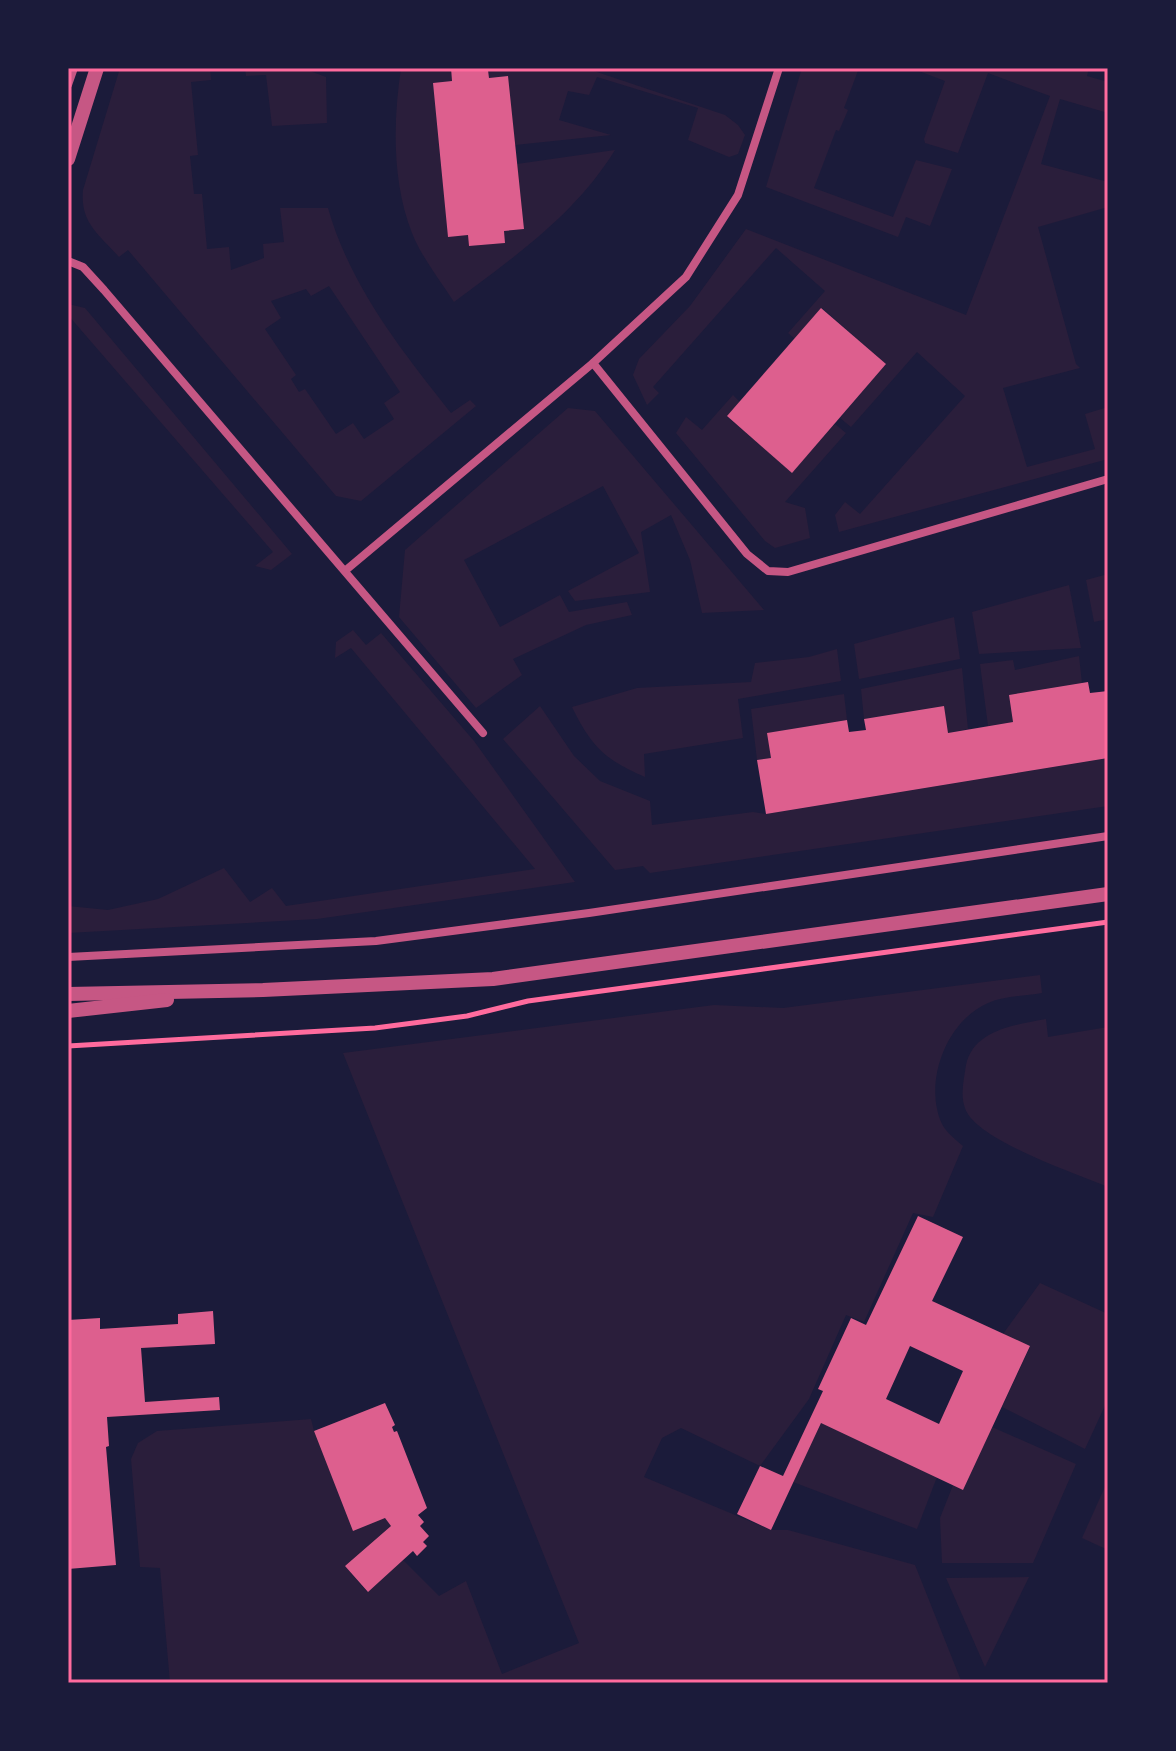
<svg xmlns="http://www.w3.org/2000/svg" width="1176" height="1751" viewBox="0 0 1176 1751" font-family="'Source Sans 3',sans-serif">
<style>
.green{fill:#2a1e3b;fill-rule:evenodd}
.building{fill:#dd5f8e;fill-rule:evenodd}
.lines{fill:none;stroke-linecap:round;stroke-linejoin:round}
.path{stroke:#ff6b9d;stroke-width:5}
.minor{stroke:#c65784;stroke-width:8}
.tertiary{stroke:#c65784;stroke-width:14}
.neatline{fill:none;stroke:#ff6b9d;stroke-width:3}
</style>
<rect width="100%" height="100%" fill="#1b1b3a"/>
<g class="green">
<path d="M 120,68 L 210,68 L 211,80 L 191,82 L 198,155 L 190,156 L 194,194 L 202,194 L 207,249 L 229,247 L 231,270 L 264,258 L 263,244 L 284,242 L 280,208 L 328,208 C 350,286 402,351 451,413 L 470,400 L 476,406 L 361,501 L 336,496 L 128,250 L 119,257 C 99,234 80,223 83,190 ZM 329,286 L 400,392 L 384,403 L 394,419 L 364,439 L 353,423 L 336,434 L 305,389 L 299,392 L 291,379 L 296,375 L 265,329 L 281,318 L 271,301 L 306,289 L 311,296 Z"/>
<path d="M 245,68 L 302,68 L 326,77 L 327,123 L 272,126 L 266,75 L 246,76 Z"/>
<path d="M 401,68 L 451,68 L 452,81 L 433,84 L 448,236 L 468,235 L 469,246 L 505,243 L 504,231 L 524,229 L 517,164 L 615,150 C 575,215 514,257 454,302 C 440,280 422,258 412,233 C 392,182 393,122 401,68 Z"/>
<path d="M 482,68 L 585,68 L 725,115 L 738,125 L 745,135 L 738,154 L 729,157 L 688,140 L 698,108 L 597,77 L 589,95 L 568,91 L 559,120 L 611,135 L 515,145 L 507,76 L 489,78 L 488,70 Z"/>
<path d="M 802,68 L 859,68 L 844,108 L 848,110 L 839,131 L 836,130 L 814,188 L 893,217 L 916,160 L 952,169 L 930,226 L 906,217 L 898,237 L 766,187 Z"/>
<path d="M 911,68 L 1089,68 L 1087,76 L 1108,82 L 1108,113 L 1060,99 L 1041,164 L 1108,182 L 1108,207 L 1038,227 L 1076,364 L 1080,368 L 1003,388 L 1027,467 L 1095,449 L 1085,414 L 1108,407 L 1108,459 L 839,532 L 835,515 L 845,502 L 860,514 L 965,396 L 917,352 L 851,427 L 840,418 L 886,364 L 822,308 L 795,339 L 788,333 L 825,291 L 776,248 L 653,387 L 659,393 L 647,405 L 633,375 L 639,359 L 690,306 L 746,229 L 966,315 L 1050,96 L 988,73 L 958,153 L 925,143 L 924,139 L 945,81 Z"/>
<path d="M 68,304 L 85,308 L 292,554 L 271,570 L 255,566 L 273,552 L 68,315 Z"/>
<path d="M 733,395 L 740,402 L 727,417 L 792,472 L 835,424 L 846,433 L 785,502 L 805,508 L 810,538 L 775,548 L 765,541 L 676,433 L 686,417 L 702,430 Z"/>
<path d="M 568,408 L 595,411 L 764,610 L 702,613 L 690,560 L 671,515 L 641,532 L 650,592 L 575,601 L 568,591 L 639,553 L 603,486 L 464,560 L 500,627 L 560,595 L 569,612 L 627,602 L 632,615 L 586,625 L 513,659 L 522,675 L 476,708 L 399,617 L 405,550 Z"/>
<path d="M 1108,574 L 1108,619 L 1094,622 L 1086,580 Z"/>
<path d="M 1069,585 L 1081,648 L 979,654 L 972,612 Z"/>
<path d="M 954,617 L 960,659 L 859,679 L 854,644 Z"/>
<path d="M 353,630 L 366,645 L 381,633 L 474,741 L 575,882 L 317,919 L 68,933 L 68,906 L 108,910 L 158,899 L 224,868 L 250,902 L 272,888 L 286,906 L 535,869 L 351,648 L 335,658 L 336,642 Z"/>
<path d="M 837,649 L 841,681 L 738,699 L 743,738 L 644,754 L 645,777 C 605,760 591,746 572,707 L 637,688 L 751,682 L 755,663 L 809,657 Z"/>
<path d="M 1079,656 L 1082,683 L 1009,695 L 1013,722 L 988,726 L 980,664 L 1013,660 L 1015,670 Z"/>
<path d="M 962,668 L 968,729 L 948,733 L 943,706 L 864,719 L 861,689 Z"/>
<path d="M 844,694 L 847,720 L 768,733 L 771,758 L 757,760 L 751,709 Z"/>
<path d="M 540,706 L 574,756 L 600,781 L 650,801 L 652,825 L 753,812 L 766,814 L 1108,758 L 1108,806 L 650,873 L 643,866 L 615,870 L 503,739 Z"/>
<path d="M 1040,975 L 1042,993 C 1026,996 1004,996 988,1003 C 946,1021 923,1083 942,1124 C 946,1132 956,1140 963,1146 L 933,1217 L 913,1213 L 864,1322 L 846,1315 L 809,1399 L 760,1466 L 681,1428 L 662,1438 L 644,1477 L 771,1530 L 788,1530 L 915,1565 L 962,1683 L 170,1683 L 160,1568 L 140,1567 L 131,1459 L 138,1443 L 157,1431 L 311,1419 L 314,1431 L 391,1526 L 345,1566 L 367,1592 L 403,1560 L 439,1596 L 466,1581 L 502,1674 L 579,1643 L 343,1053 L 714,1005 L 783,1008 Z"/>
<path d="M 1046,1019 L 1048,1037 L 1108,1027 L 1108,1187 C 1076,1173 975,1140 965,1108 C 960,1095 964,1079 966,1065 C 974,1029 1016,1025 1046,1019 Z"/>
<path d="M 1040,1283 L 1108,1314 L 1108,1399 L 1085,1449 L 1002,1407 L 1030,1347 L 1003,1334 Z"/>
<path d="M 821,1423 L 937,1477 L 917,1529 L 793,1482 Z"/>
<path d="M 992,1427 L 1076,1464 L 1033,1563 L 942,1563 L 940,1518 L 953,1485 L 963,1489 Z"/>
<path d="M 1108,1480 L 1108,1550 L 1082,1538 Z"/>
<path d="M 1029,1577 L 985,1667 L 946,1578 Z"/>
</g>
<g class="building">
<path d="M 451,68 L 482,68 L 488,70 L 489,78 L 508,76 L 524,229 L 504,231 L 505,243 L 469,246 L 468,235 L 448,237 L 433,83 L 452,81 Z"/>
<path d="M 821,308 L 886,364 L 792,473 L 727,416 Z"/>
<path d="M 1088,682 L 1090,693 L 1108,691 L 1108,758 L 766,814 L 757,760 L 771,758 L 767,733 L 847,720 L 849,732 L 866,730 L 864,719 L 944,706 L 948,733 L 1013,722 L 1009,695 Z"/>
<path d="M 918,1216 L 963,1237 L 932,1301 L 1030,1346 L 963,1490 L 821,1423 L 771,1530 L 737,1514 L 760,1466 L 783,1476 L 823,1391 L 818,1389 L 851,1318 L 866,1325 ZM 910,1346 L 963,1371 L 939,1424 L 886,1399 Z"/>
<path d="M 213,1311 L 215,1344 L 141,1348 L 145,1402 L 219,1397 L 220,1410 L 107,1417 L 109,1446 L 106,1447 L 116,1565 L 68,1569 L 68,1320 L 100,1318 L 100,1329 L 178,1324 L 178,1314 Z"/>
<path d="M 385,1403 L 395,1425 L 392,1427 L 394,1432 L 397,1431 L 427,1508 L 418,1515 L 424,1522 L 420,1526 L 429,1536 L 423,1542 L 427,1546 L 417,1556 L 413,1551 L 368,1592 L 345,1566 L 391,1526 L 385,1518 L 353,1531 L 314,1431 Z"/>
</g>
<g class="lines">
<path class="path" d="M 68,1046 L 375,1028 L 467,1016 L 528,1001 L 1108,922"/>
<g class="minor">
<path d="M 68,85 L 74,68"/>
<path d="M 68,261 L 83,267 L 104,290 L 483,733"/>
<path d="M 593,363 L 747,554 L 768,571 L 788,572 L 1108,479"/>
<path d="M 346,570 L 593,363 L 686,277 L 738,195 L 779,68"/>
<path d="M 68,957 L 376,941 L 589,913 L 1108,836"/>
</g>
<g class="tertiary">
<path d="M 68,159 L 97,68"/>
<path d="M 68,994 L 263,990 L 493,979 L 1108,894"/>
<path d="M 68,1011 L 167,1000"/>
</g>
</g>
<rect width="1176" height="1751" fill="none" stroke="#1b1b3a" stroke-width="140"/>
<rect x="70" y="70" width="1036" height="1611" class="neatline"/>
</svg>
